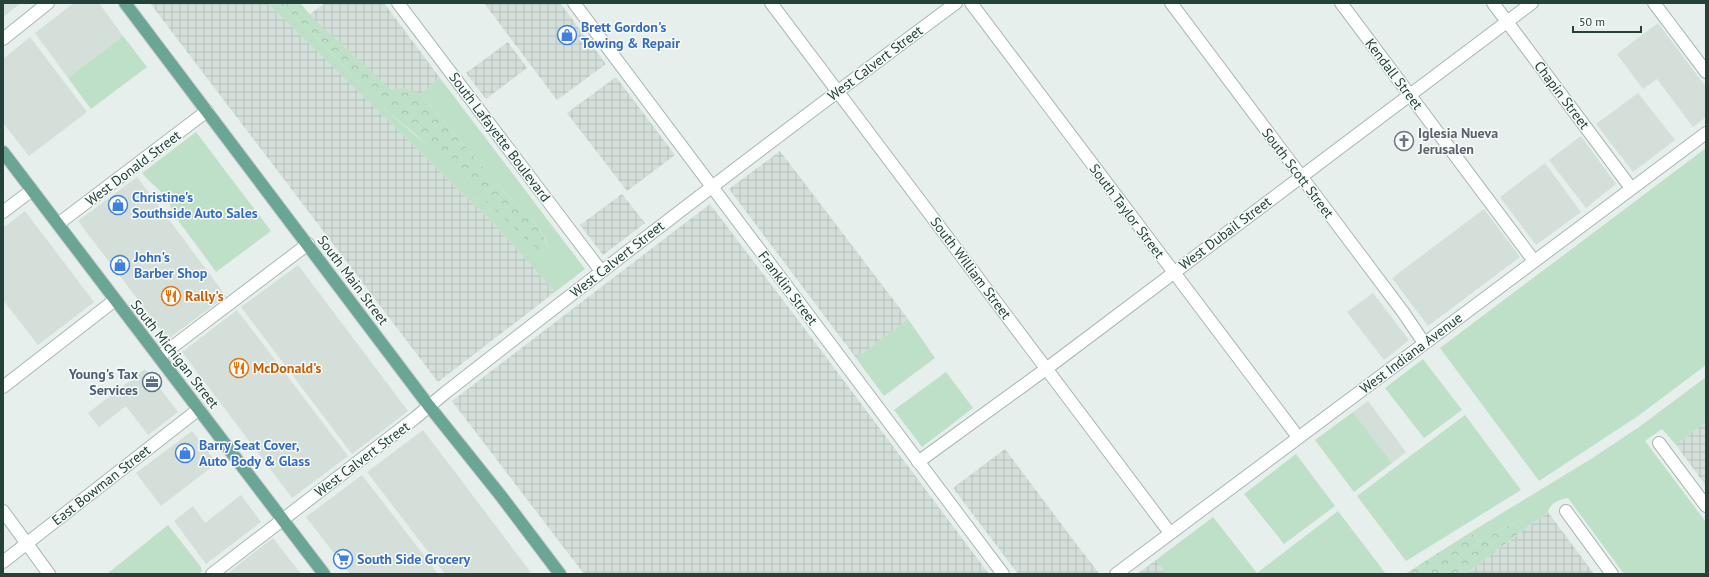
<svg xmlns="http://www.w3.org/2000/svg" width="1709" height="577" viewBox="0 0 1709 577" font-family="'PT Sans',sans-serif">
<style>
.built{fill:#d4dfda}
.industrial{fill:url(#industrial-grid)}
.green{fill:#bfe0c8}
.forest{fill:url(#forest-crowns)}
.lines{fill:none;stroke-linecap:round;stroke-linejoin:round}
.minor-casing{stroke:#a8b8b2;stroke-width:14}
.major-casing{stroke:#c2cac8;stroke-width:14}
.minor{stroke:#fff;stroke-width:12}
.major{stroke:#6aa596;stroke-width:12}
.labels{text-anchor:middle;stroke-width:3;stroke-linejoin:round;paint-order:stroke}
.shop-label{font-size:14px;font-weight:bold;fill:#366cbe;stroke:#f7fbf9;text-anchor:start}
.street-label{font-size:14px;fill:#24423a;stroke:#f7fbf9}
.worship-label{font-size:14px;font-weight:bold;fill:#5b616d;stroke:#f7fbf9;text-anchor:start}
.food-label{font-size:14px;font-weight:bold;fill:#c56008;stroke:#f7fbf9;text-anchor:start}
.service-label{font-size:14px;font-weight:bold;fill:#4e5e75;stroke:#f7fbf9;text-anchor:end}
</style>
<defs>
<pattern id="industrial-grid" width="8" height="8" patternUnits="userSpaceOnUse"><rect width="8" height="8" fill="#d4dfda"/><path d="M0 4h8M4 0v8" fill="none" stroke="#b6c1bc"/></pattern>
<pattern id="forest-crowns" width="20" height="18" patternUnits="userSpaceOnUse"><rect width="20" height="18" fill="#bfe0c8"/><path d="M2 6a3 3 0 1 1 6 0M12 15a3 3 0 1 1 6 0" fill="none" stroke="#a4c1ad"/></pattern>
</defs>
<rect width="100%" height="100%" fill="#e6efeb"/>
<g class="built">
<path d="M 3,3 L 21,3 L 3,17 Z"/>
<path d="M 74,3 L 99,3 L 123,36 L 68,78 L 35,33 Z"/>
<path d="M 1658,23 L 1706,87 L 1706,117 L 1693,127 L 1657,79 L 1643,89 L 1617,54 Z"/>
<path d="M 30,37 L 87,112 L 29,156 L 3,123 L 3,59 Z"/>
<path d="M 1638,93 L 1675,140 L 1633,172 L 1596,124 Z"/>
<path d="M 1581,136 L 1616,184 L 1586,208 L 1549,160 Z"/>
<path d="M 1545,163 L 1581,212 L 1536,245 L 1500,197 Z"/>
<path d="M 137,177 L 226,296 L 168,339 L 78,221 Z"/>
<path d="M 1484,209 L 1520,257 L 1428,326 L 1392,278 Z"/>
<path d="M 25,211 L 94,302 L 38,345 L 3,300 L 3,228 Z"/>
<path d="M 298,265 L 408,411 L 352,454 L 241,307 Z"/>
<path d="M 1373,293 L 1409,340 L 1384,360 L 1347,312 Z"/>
<path d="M 237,310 L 348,456 L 292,498 L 182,352 Z"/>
<path d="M 145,369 L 178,412 L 148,435 L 126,406 L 99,427 L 88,413 Z"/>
<path d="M 1368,401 L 1406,452 L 1392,463 L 1353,412 Z"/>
<path d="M 423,430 L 449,464 L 532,574 L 445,574 L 367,472 Z"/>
<path d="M 192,431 L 217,463 L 161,506 L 136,473 Z"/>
<path d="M 362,475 L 389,510 L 438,574 L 350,574 L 306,517 Z"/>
<path d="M 241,495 L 261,522 L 206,564 L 174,521 L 193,506 L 205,523 Z"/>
<path d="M 273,538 L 301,574 L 227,574 L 252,554 Z"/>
</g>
<g class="industrial">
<path d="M 150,3 L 267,3 L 492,222 L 555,292 L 438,382 Z"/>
<path d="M 325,3 L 384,3 L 440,78 L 399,111 L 306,17 Z"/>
<path d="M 484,3 L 560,3 L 606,64 L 557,100 Z"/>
<path d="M 508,42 L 527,68 L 486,99 L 466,73 Z"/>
<path d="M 616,77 L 675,155 L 627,191 L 567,113 Z"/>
<path d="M 780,151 L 908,319 L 856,358 L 729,189 Z"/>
<path d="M 622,194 L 645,223 L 603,255 L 580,225 Z"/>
<path d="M 710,204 L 820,349 L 989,574 L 584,574 L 452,401 Z"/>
<path d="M 1706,422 L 1706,486 L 1676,445 Z"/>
<path d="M 1005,449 L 1080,549 L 1099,573 L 1018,574 L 953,488 Z"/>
<path d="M 1548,512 L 1594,574 L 1465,574 Z"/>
<path d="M 1156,560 L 1166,574 L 1137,574 Z"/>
</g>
<g class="green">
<path d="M 267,3 L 278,3 L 309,30 L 386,110 L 548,249 C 544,228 525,211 509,197 L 420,94 L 440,78 L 585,269 L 555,292 L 492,222 Z"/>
<path d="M 123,36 L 147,67 L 91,109 L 68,78 Z"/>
<path d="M 196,132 L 271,231 L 216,272 L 172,212 C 169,194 153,187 142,173 Z"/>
<path d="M 1706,148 L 1706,365 L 1638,416 L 1539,481 L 1440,348 Z"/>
<path d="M 908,319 L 935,358 L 884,396 L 856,358 Z"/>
<path d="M 1423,359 L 1462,410 L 1424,438 L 1385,388 Z"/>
<path d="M 946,372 L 973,408 L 922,447 L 894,410 Z"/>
<path d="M 1706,377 L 1706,422 L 1676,445 L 1662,429 L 1645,441 L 1706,522 L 1706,574 L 1624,574 L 1568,498 C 1560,499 1550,503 1548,512 L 1521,532 L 1513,523 L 1479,542 L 1471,532 L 1591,459 L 1639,427 Z"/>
<path d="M 1353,412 L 1392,463 L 1354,492 L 1315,440 Z"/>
<path d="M 1465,415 L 1521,490 L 1406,561 L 1357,496 Z"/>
<path d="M 1296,454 L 1335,506 L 1284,544 L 1244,494 Z"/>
<path d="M 1338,511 L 1386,574 L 1166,574 L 1156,560 L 1213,517 L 1257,573 Z"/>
<path d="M 168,525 L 201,567 L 202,571 L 198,574 L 107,574 Z"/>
</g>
<g class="forest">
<path d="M 278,3 L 300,3 L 314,19 L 391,90 L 404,88 L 420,94 L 509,197 C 526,211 543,228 548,249 L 542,252 L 531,244 L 414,133 L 386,110 L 309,30 Z"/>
<path d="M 1513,523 L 1521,532 L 1465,574 L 1405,574 L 1471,532 L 1479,542 Z"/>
</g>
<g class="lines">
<g class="minor-casing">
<g id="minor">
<path d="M 398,3 L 601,271"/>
<path d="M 574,3 L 1003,574"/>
<path d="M 771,3 L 1170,533"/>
<path d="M 971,3 L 1298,437"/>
<path d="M 1171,3 L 1403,312 L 1424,343"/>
<path d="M 1341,3 L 1534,261"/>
<path d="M 1493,3 L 1631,188"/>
<path d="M 1654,3 L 1706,72"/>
<path d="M 3,39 L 48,3"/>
<path d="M 3,212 L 32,190"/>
<path d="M 58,224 L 207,111"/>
<path d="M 159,357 L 308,244"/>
<path d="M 3,387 L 115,300"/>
<path d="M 1659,443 L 1706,506"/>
<path d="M 918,462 L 1046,369 L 1532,3"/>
<path d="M 3,511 L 49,574"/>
<path d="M 1566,511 L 1612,574"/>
<path d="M 3,562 L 199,409"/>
<path d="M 212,574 L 415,418 L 445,393 C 614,261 784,131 956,3"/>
<path d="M 1116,574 L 1706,133"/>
</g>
</g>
<g class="major-casing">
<g id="major">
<path d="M 125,3 L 429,406 L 501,496 L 560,574"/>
<path d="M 3,152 L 324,574"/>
</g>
</g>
<use href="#minor" class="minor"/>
<use href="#major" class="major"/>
</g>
<defs>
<g id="shop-ring" transform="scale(1)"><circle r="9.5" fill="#f7fbf9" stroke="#3f7fe0" stroke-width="1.5"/><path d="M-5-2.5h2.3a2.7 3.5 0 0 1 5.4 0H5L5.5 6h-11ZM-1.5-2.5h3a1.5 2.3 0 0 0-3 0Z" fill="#3f7fe0"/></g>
<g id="church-ring" transform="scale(1)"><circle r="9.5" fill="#f7fbf9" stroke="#6b7280" stroke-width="1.5"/><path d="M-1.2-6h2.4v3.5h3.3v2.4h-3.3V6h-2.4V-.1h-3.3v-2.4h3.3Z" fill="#6b7280"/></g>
<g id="restaurant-ring" transform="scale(1)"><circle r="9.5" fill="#f7fbf9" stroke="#e8710a" stroke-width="1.5"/><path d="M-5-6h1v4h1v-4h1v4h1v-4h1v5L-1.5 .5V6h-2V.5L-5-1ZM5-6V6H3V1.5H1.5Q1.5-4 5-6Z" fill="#e8710a"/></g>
<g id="office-ring" transform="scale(1)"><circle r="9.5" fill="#f7fbf9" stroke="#5c6f8a" stroke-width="1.5"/><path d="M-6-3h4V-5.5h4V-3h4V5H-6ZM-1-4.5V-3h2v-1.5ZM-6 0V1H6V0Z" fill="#5c6f8a"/></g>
<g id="supermarket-ring" transform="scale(1)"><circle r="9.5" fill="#f7fbf9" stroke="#3f7fe0" stroke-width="1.5"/><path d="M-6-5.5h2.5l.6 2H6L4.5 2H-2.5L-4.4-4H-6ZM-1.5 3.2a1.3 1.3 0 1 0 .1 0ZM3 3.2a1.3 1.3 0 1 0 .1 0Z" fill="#3f7fe0"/></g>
</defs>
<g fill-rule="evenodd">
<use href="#shop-ring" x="567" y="35"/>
<use href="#church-ring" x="1404" y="141"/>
<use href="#shop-ring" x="118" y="205"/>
<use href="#shop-ring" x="120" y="265"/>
<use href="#restaurant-ring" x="171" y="296"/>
<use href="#restaurant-ring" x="239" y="368"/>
<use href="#office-ring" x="152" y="382"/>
<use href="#shop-ring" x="185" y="453"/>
<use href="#supermarket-ring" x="343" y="559"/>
</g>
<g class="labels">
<g class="shop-label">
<text x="581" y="32">Brett Gordon's<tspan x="581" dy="16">Towing &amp; Repair</tspan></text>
<text x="132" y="202">Christine's<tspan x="132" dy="16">Southside Auto Sales</tspan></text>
<text x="134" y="262">John's<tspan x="134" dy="16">Barber Shop</tspan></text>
<text x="199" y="450">Barry Seat Cover,<tspan x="199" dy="16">Auto Body &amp; Glass</tspan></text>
<text x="357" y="564">South Side Grocery</text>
</g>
<g class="street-label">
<text transform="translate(875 63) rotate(-37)" y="5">West Calvert Street</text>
<text transform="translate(1394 74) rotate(53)" y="5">Kendall Street</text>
<text transform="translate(1562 95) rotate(53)" y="5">Chapin Street</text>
<text transform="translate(500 137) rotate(53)" y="5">South Lafayette Boulevard</text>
<text transform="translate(133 168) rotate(-37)" y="5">West Donald Street</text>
<text transform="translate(1298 173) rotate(53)" y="5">South Scott Street</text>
<text transform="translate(1127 211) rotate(53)" y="5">South Taylor Street</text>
<text transform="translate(1225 233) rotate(-37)" y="5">West Dubail Street</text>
<text transform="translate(617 259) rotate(-38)" y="5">West Calvert Street</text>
<text transform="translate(971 268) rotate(53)" y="5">South William Street</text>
<text transform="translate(353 280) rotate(53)" y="5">South Main Street</text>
<text transform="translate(788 288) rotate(53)" y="5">Franklin Street</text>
<text transform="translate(1411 353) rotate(-37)" y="5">West Indiana Avenue</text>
<text transform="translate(175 354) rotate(52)" y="5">South Michigan Street</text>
<text transform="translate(362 459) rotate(-37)" y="5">West Calvert Street</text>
<text transform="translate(101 485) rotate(-38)" y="5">East Bowman Street</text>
</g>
<g class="worship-label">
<text x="1418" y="138">Iglesia Nueva<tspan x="1418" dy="16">Jerusalen</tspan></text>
</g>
<g class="food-label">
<text x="185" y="301">Rally's</text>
<text x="253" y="373">McDonald's</text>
</g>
<g class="service-label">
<text x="138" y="379">Young's Tax<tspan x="138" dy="16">Services</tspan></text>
</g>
</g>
<rect width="1709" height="577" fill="none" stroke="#24423a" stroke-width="8"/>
<path d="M1573 26v6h68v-6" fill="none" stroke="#24423a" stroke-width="2"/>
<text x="1579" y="26" font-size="12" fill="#24423a" stroke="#f7fbf9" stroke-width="3" paint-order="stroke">50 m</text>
</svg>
